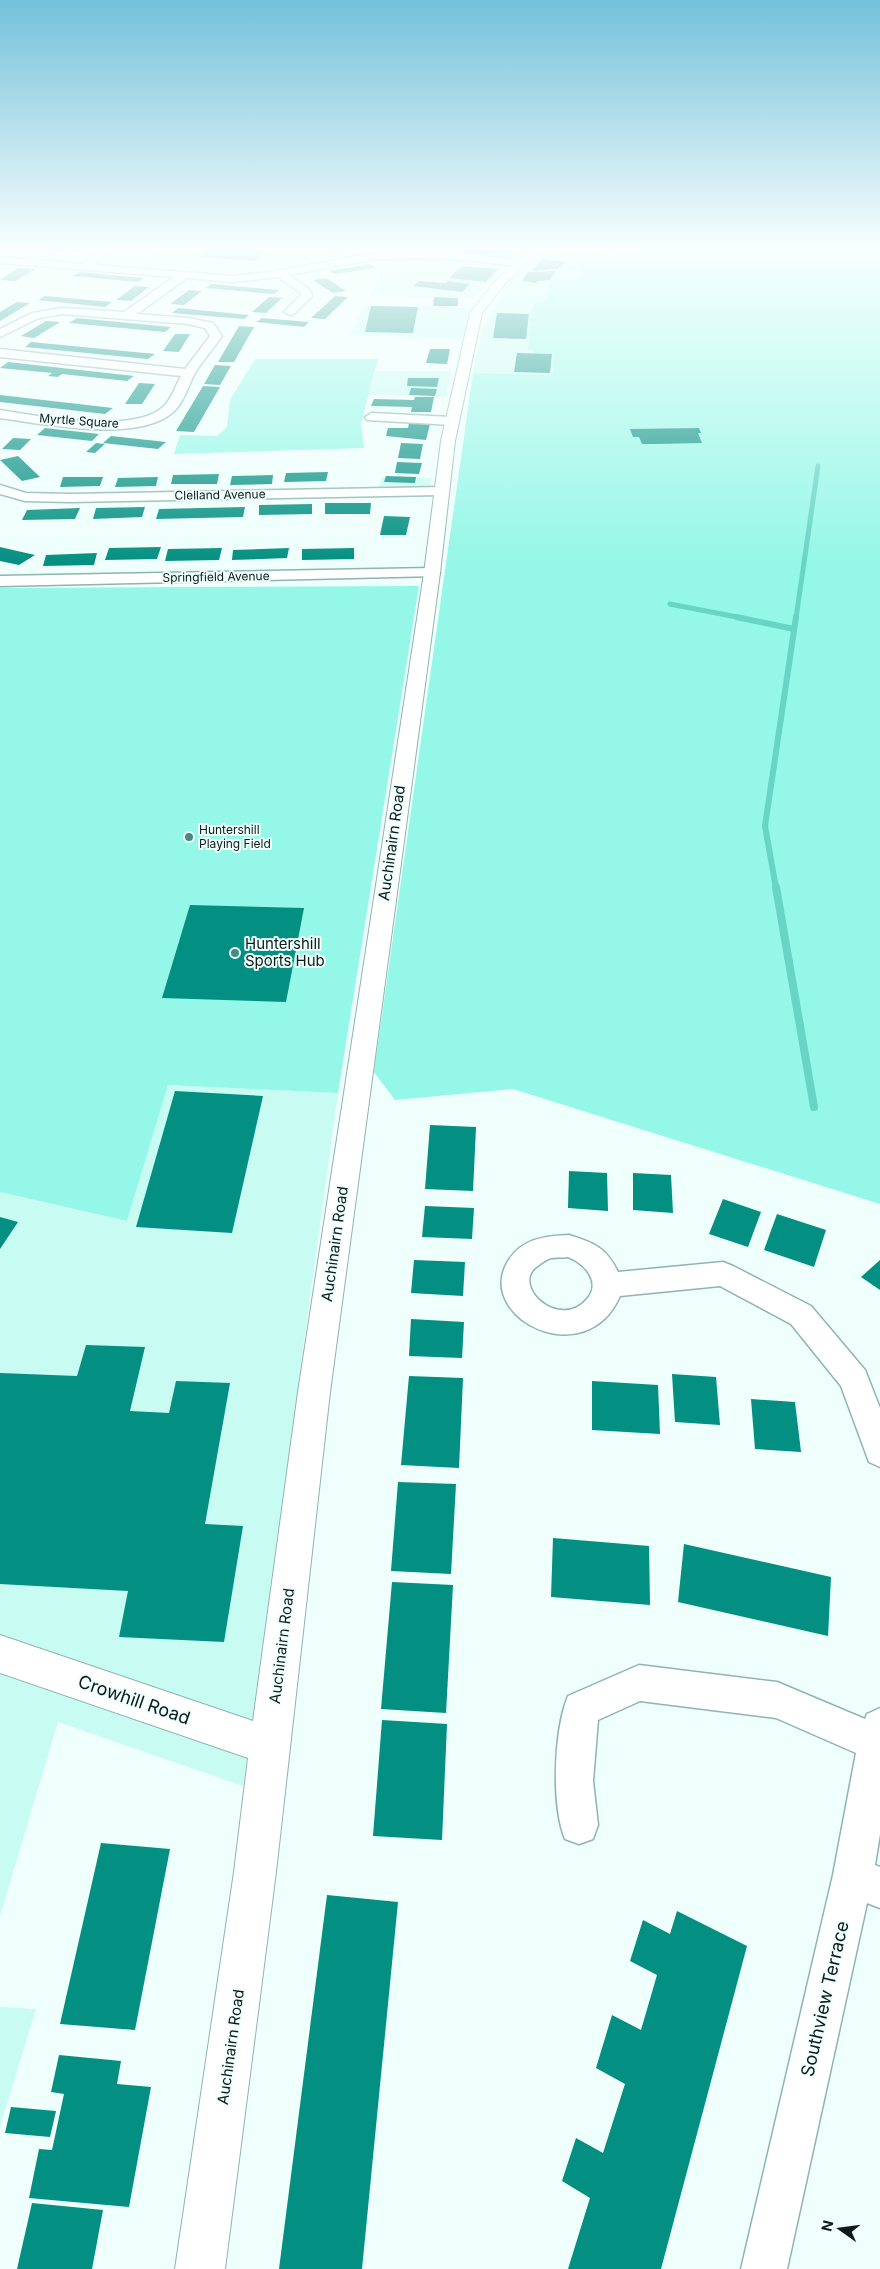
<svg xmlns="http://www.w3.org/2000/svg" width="880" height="2269" viewBox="0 0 880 2269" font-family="Inter,sans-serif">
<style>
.built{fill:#c8fbf2}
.green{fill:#94f7e7}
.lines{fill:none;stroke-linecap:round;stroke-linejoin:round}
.stream-far2{stroke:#67d4c4;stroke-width:5}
.stream-far1{stroke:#67d4c4;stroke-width:6}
.stream{stroke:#67d4c4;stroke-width:8}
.building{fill:#038f81}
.street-casing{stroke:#8db5ae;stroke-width:3}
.secondary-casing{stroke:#8db5ae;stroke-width:2}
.street{fill:#fff;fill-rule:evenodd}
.secondary{fill:#fff;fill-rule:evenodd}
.poi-dot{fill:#468b80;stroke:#effffc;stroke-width:2}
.labels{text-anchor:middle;stroke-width:4;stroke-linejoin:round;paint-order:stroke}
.far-street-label{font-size:12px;fill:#0c1b19;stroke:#effffc}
.far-poi-label{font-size:12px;fill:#0c1b19;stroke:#effffc;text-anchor:start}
.street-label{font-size:15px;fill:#0c1b19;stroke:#effffc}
.poi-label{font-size:15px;fill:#0c1b19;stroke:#effffc;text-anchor:start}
.near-street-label{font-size:18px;fill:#0c1b19;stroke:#effffc}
</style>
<rect width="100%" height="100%" fill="#effffc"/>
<g class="built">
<path d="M 162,247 L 348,247 L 352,252 L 233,273 L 142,266 Z"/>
<path d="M 444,247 L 538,247 L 574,254 L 571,267 L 581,269 L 578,279 L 534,351 L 534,354 L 554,355 L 552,375 L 473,373 L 482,330 L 505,287 L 484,284 L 474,298 L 370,296 L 389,261 L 385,256 L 432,257 Z"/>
<path d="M 365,305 L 470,308 L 463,339 L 350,335 Z"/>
<path d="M 376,371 L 451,371 L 446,397 L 369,395 Z"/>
<path d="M 383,476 L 431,478 L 430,486 L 379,487 Z"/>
<path d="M 168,1085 L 338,1093 L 243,1786 L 58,1722 L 0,1916 L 0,1192 L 127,1221 Z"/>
<path d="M 0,2007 L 36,2009 L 0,2126 Z"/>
</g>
<g class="green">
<path d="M 643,247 L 880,247 L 880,1204 L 513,1089 L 395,1100 L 374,1072 L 473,373 L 552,375 L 554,355 L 534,354 L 534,351 L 528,350 L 530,316 L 534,303 L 544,302 L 550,280 L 578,279 L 581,269 L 565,270 L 567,266 L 571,266 L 574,254 L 617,255 Z"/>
<path d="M 255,359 L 378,359 L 361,424 L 364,448 L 174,454 L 180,435 L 217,436 L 227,427 L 230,400 Z"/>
<path d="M 419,586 L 338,1093 L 168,1085 L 127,1221 L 0,1192 L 0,588 Z"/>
</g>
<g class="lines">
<g class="stream-far2">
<path d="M 670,604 L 742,618"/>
<path d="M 796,618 L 818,466"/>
</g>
<g class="stream-far1">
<path d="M 736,617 L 794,629"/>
<path d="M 776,888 L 765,826 L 796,617"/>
</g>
<path class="stream" d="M 776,887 L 814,1107"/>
</g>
<g class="building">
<path d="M 48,247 L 69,247 L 61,252 L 44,250 Z"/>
<path d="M 73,247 L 90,247 L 85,252 L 69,251 Z"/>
<path d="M 203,247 L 268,247 L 254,261 L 199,257 L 208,249 Z"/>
<path d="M 469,247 L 498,248 L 517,247 L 508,255 L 496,256 L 464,252 Z"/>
<path d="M 542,259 L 566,262 L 558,269 L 532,271 Z"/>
<path d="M 370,264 L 376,268 L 335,274 L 329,271 Z"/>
<path d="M 462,266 L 498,269 L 486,282 L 449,278 Z"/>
<path d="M 18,268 L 35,269 L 16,281 L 0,280 Z"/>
<path d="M 556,271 L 550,280 L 538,281 L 536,283 L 522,281 L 528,272 Z"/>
<path d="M 79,272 L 144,278 L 138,282 L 72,276 Z"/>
<path d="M 326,278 L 331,281 L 346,291 L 333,293 L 313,280 Z"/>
<path d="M 419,281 L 446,283 L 448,281 L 470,284 L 462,292 L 413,286 Z"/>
<path d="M 211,284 L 279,290 L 274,294 L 206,288 Z"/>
<path d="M 135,286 L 149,287 L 131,301 L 116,300 Z"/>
<path d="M 189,290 L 202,291 L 184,305 L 170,304 Z"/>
<path d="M 45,296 L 112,302 L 105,307 L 38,300 Z"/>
<path d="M 335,296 L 348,297 L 325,319 L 311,318 Z"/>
<path d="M 269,297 L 282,298 L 266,313 L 252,312 Z"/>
<path d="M 434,297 L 458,298 L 458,306 L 433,306 Z"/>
<path d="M 17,302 L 30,303 L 0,321 L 0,312 Z"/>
<path d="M 371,306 L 418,307 L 413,333 L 365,332 Z"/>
<path d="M 178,308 L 249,315 L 244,319 L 172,313 Z"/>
<path d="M 497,313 L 529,314 L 526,339 L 493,338 Z"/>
<path d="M 77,318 L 171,327 L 165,332 L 69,323 Z"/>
<path d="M 262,318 L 309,322 L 304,327 L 256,322 Z"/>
<path d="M 46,321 L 60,322 L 34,338 L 21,336 Z"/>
<path d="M 239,326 L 254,327 L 234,362 L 218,362 Z"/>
<path d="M 175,334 L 190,334 L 179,352 L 163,351 Z"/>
<path d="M 31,342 L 155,354 L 148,359 L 25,347 Z"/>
<path d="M 430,349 L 450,349 L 447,364 L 426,363 Z"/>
<path d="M 517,353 L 552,354 L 550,373 L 514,372 Z"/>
<path d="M 8,362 L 134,376 L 127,381 L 62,374 L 58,377 L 48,376 L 52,373 L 0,368 Z"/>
<path d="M 215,365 L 231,366 L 220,385 L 204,384 Z"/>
<path d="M 408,378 L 439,378 L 437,387 L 407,386 Z"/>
<path d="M 139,383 L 155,384 L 142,404 L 125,404 Z"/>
<path d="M 203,386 L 220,387 L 194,432 L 176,431 Z"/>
<path d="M 411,388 L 437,389 L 435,396 L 409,395 Z"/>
<path d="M 0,395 L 113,408 L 105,414 L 0,402 Z"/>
<path d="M 415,397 L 434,397 L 431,412 L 411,412 L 412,407 L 371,406 L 374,399 L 414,400 Z"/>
<path d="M 409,423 L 430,424 L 426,440 L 386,436 L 388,428 L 408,428 Z"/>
<path d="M 45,428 L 99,434 L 92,441 L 37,435 Z"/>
<path d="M 699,428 L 701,433 L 698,433 L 702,443 L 655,444 L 642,444 L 639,437 L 633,437 L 630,429 Z"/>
<path d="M 111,436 L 166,442 L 158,449 L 103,443 Z"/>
<path d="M 13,438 L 31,439 L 20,450 L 2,449 Z"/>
<path d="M 96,443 L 105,444 L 95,453 L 86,452 Z"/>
<path d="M 401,443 L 423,444 L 420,459 L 398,458 Z"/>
<path d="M 18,456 L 40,477 L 22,481 L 0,460 Z"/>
<path d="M 397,462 L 422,463 L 419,474 L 395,473 Z"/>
<path d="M 328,472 L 326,481 L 284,482 L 286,473 Z"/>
<path d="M 219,474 L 217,484 L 171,484 L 173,475 Z"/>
<path d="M 273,475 L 272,484 L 230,485 L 232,476 Z"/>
<path d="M 386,476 L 416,477 L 415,483 L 384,482 Z"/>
<path d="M 63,477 L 103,477 L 100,486 L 60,487 Z"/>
<path d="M 158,477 L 156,486 L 115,487 L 118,478 Z"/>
<path d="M 325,503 L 371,503 L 370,514 L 325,514 Z"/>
<path d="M 312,504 L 312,514 L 259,515 L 259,505 Z"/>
<path d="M 145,507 L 142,517 L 93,519 L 96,508 Z"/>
<path d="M 245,507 L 243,517 L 156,519 L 159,509 Z"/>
<path d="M 80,508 L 75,519 L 22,520 L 27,510 Z"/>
<path d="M 384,516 L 410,517 L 406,535 L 380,535 Z"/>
<path d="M 0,547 L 35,555 L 19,565 L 0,561 Z"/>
<path d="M 161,547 L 157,559 L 105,560 L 109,548 Z"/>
<path d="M 222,548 L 219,560 L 165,561 L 168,549 Z"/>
<path d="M 289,548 L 287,558 L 232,560 L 233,550 Z"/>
<path d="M 354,548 L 354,559 L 302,560 L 302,549 Z"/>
<path d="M 97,553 L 94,565 L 43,566 L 46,555 Z"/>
<path d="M 190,905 L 304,908 L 286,1002 L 162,998 Z"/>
<path d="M 175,1091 L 263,1096 L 232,1233 L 136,1227 Z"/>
<path d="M 430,1125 L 476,1127 L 473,1191 L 425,1189 Z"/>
<path d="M 569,1171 L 607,1173 L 608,1211 L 568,1208 Z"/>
<path d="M 633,1173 L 671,1175 L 673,1213 L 633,1210 Z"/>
<path d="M 723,1199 L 761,1212 L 748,1247 L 709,1234 Z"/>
<path d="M 425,1206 L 474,1208 L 472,1239 L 422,1237 Z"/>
<path d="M 777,1214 L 826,1230 L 814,1267 L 764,1250 Z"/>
<path d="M 0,1217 L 18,1222 L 0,1249 Z"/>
<path d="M 414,1260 L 465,1262 L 463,1296 L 411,1293 Z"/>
<path d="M 880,1260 L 880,1290 L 861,1277 Z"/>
<path d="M 411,1319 L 464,1322 L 462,1358 L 409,1356 Z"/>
<path d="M 86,1345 L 145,1347 L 130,1411 L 169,1413 L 176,1381 L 230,1383 L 205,1524 L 243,1526 L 224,1642 L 119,1637 L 128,1591 L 0,1584 L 0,1373 L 77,1376 Z"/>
<path d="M 672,1374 L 716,1377 L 720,1425 L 675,1422 Z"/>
<path d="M 409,1376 L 463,1378 L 459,1468 L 401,1465 Z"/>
<path d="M 592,1381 L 658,1385 L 660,1434 L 592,1430 Z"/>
<path d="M 751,1399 L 795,1402 L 801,1452 L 755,1449 Z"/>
<path d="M 398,1482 L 456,1484 L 451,1574 L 391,1571 Z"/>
<path d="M 553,1538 L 649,1546 L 650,1605 L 551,1597 Z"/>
<path d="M 684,1544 L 831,1577 L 828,1636 L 678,1602 Z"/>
<path d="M 392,1582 L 453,1585 L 446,1713 L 381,1709 Z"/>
<path d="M 382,1720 L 447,1724 L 442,1840 L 373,1836 Z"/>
<path d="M 101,1843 L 170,1849 L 135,2030 L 60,2024 Z"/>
<path d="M 327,1895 L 398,1902 L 362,2269 L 279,2269 Z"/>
<path d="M 677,1911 L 747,1946 L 661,2269 L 568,2269 L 590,2198 L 562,2181 L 576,2138 L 603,2153 L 625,2084 L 596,2068 L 612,2015 L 641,2030 L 657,1975 L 630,1961 L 643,1920 L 670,1934 Z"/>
<path d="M 59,2055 L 121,2061 L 117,2084 L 151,2087 L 129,2207 L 29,2198 L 39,2149 L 52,2150 L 64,2094 L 51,2092 Z"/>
<path d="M 11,2107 L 56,2111 L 50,2137 L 5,2133 Z"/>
<path d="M 32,2203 L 103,2210 L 92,2269 L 17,2269 Z"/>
</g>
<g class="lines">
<g class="street-casing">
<g id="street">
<path d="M 102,247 L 114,247 L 94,265 L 232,276 L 270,272 L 364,255 L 400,252 L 451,253 L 519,260 L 524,263 L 519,266 C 479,262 439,256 400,258 C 362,260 326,268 289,275 L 310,290 L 312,296 L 294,314 L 290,315 L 284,312 L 301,295 L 301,293 L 278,277 L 232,282 L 187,278 L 137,314 L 188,318 L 213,323 L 222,336 C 213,349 203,360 195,373 C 188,386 184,403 172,413 C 136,443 44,424 0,418 L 0,410 C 38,416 135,435 164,406 C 172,398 176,385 181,376 L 0,357 L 0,349 L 185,369 L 210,336 L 205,328 L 188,324 L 62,314 L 39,318 L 0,337 L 0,329 L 32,313 L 62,308 L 124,312 L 174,277 L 0,263 L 0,257 L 83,264 Z"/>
<path d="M 372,413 L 451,417 L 458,421 L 451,425 L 367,420 L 365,417 Z"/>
<path d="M 0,485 L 26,493 L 71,494 L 441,487 L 448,491 L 441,495 L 71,502 L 25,501 L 0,494 Z"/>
<path d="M 432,568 L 438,570 L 440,573 L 438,576 L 0,586 L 0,576 Z"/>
<path d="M 569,1235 C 594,1243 606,1247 618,1272 L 723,1262 L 733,1266 L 811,1306 L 865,1370 L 880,1408 L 880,1467 L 869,1462 L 841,1386 L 791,1324 L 720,1286 L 620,1296 C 586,1374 476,1318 507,1263 C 520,1239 544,1236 569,1235 ZM 568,1257 C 584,1263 602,1282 587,1299 C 559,1332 508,1284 539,1265 C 543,1262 548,1258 552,1258 C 558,1257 563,1258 568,1257 Z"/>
<path d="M 639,1665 L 777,1682 L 865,1719 L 867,1714 L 880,1708 L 880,1834 L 875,1865 L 880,1867 L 880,1908 L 867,1903 L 787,2269 L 741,2269 L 833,1875 L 856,1753 L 776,1718 L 640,1701 L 598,1720 L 593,1781 L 598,1825 L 593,1839 L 579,1844 L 565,1839 C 551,1805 554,1730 568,1696 Z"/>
</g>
</g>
<g class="secondary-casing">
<path id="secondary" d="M 532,247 L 544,247 L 508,280 L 482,313 L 455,441 L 440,573 L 330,1392 L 276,1872 L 225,2269 L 175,2269 L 234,1872 L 248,1758 L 0,1673 L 0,1635 L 253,1721 L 298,1392 L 424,573 L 441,441 L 470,313 L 493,284 Z"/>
</g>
<use href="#street" class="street"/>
<use href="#secondary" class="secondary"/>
</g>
<linearGradient id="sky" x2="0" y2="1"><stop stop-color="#74c1da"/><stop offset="0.44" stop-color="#f8fffe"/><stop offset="1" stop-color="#f8fffe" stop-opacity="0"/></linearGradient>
<rect width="880" height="565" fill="url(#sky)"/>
<g class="poi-dot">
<circle cx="189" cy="837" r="5"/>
<circle cx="235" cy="953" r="5"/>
</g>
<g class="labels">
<g class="far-street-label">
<text transform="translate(79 421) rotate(4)" y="4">Myrtle Square</text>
<text transform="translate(220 495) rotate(-1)" y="4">Clelland Avenue</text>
<text transform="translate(216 577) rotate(-1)" y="4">Springfield Avenue</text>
</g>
<g class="far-poi-label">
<text x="199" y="834">Huntershill<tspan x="199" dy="14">Playing Field</tspan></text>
</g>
<g class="street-label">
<text transform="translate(392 843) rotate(-82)" y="5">Auchinairn Road</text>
<text transform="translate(335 1244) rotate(-82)" y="5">Auchinairn Road</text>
<text transform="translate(282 1646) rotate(-83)" y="5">Auchinairn Road</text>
<text transform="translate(231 2047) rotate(-82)" y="5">Auchinairn Road</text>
</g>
<g class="poi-label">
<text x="245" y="949">Huntershill<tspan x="245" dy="17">Sports Hub</tspan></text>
</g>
<g class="near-street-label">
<text transform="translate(134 1700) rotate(19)" y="6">Crowhill Road</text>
<text transform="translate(825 1999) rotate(-77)" y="6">Southview Terrace</text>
</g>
</g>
<g transform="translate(840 2229) rotate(284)" stroke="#effffc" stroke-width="4" paint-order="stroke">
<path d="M0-4L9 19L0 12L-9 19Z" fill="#0c1b19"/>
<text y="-8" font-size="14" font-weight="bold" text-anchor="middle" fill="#0c1b19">N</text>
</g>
</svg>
